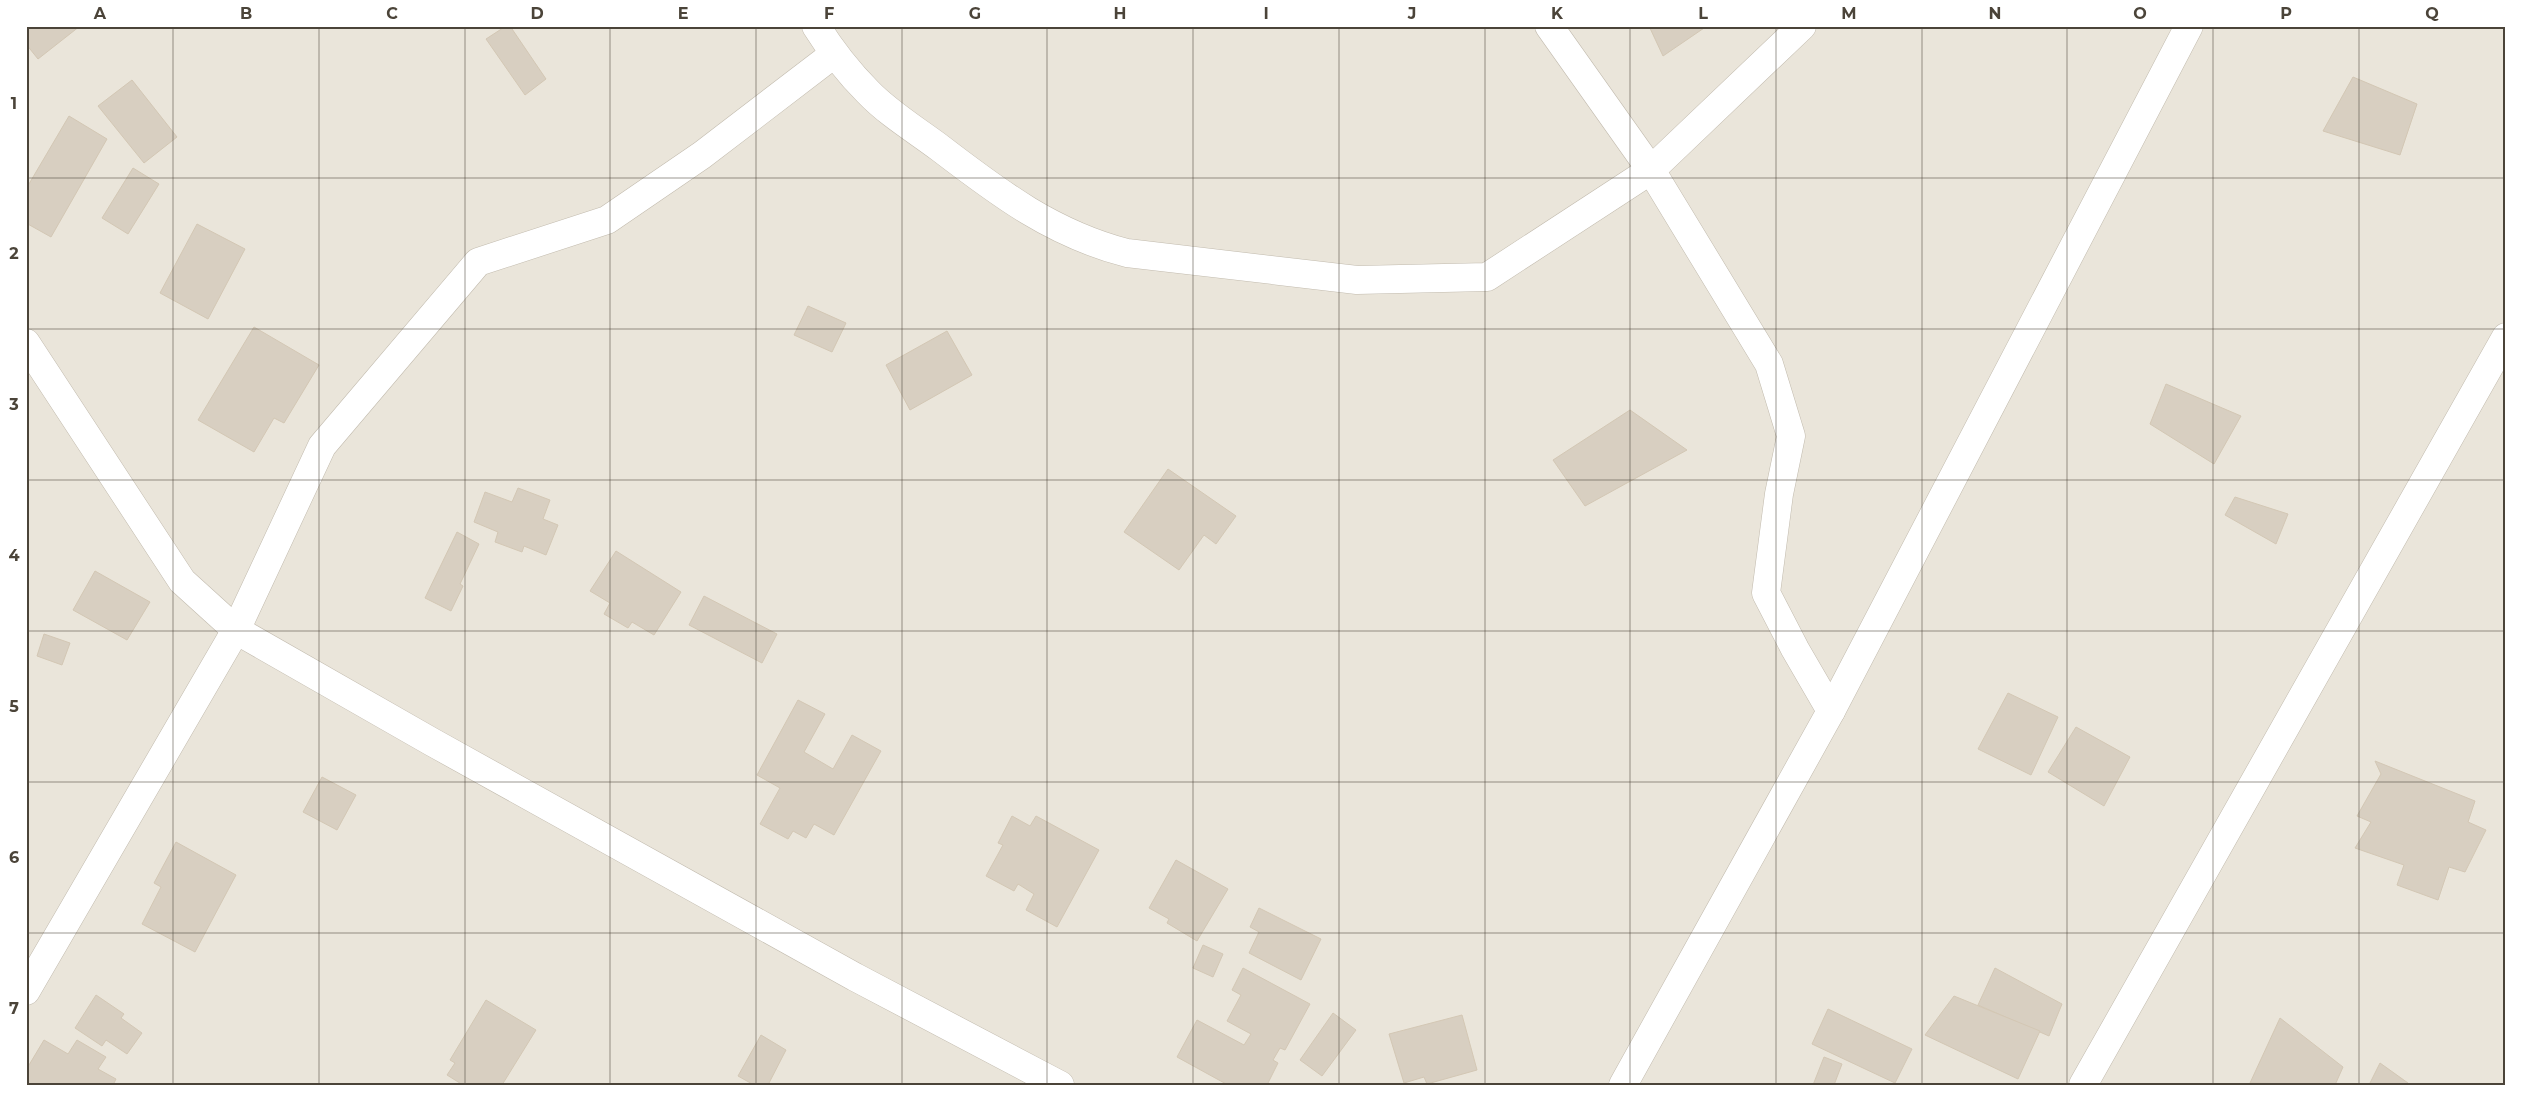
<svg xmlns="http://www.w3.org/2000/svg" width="2532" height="1111" viewBox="0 0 2532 1111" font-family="Montserrat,sans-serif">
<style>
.residential{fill:#eae5da}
.building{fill:#d8cfc1;stroke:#d3c7b4}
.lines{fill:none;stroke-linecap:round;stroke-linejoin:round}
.street-casing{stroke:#c2bbae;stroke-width:29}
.street{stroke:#fff;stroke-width:28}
.grid{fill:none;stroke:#4b4439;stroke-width:1;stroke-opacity:0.55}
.neatline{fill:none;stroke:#4b4439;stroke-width:2}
.grid-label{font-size:16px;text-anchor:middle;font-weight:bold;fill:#4b4439}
</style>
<rect width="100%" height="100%" fill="#f6f3ec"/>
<rect class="residential" x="26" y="26" width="2480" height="1059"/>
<g class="building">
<path d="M 26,26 L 80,26 L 38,59 L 26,44 Z"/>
<path d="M 506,26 L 510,26 L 546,79 L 525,95 L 486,39 Z"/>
<path d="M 1649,26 L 1707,26 L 1663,56 Z"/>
<path d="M 2353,77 L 2417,104 L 2400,155 L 2323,131 Z"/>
<path d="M 132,80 L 177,137 L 144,163 L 98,106 Z"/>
<path d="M 69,116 L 107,139 L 51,237 L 26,223 L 26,189 Z"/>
<path d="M 133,168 L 159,184 L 128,234 L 102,218 Z"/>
<path d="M 197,224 L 245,249 L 208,319 L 160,293 Z"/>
<path d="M 808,306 L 846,323 L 832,352 L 794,335 Z"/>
<path d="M 254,327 L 319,365 L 284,423 L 274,418 L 254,452 L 198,420 Z"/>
<path d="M 947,331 L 972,375 L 910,410 L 886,365 Z"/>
<path d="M 2166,384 L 2241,416 L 2214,464 L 2150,424 Z"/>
<path d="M 1630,410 L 1687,450 L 1585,506 L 1553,460 Z"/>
<path d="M 1168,469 L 1236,516 L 1216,544 L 1204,535 L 1179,570 L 1124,532 Z"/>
<path d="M 518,488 L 550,500 L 543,519 L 558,525 L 546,555 L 524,546 L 522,552 L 495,542 L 498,532 L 474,522 L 485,492 L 512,502 Z"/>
<path d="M 2235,497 L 2288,514 L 2276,544 L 2225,515 Z"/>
<path d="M 457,532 L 479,544 L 460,584 L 463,586 L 451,611 L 425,598 Z"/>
<path d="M 616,551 L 681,592 L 654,635 L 632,622 L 628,628 L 604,614 L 610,603 L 590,591 Z"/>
<path d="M 95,571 L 150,602 L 127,640 L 73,610 Z"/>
<path d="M 704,596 L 777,634 L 762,663 L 689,625 Z"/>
<path d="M 44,634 L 70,643 L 62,665 L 37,656 Z"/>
<path d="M 2008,693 L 2058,717 L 2031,775 L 1978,749 Z"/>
<path d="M 798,700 L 825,714 L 804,752 L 833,769 L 852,735 L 881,751 L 834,835 L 814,824 L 806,838 L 793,831 L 788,839 L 760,824 L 780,788 L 757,775 Z"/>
<path d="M 2076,727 L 2130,757 L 2104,806 L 2048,772 Z"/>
<path d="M 2375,761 L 2475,801 L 2468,822 L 2486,830 L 2465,872 L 2449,867 L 2438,900 L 2397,885 L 2404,865 L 2355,848 L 2371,822 L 2357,816 L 2381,774 Z"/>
<path d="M 322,777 L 356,795 L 337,830 L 303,812 Z"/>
<path d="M 1012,816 L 1030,826 L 1036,816 L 1099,850 L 1057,927 L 1026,910 L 1034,894 L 1018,884 L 1014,891 L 986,876 L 1003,845 L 998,843 Z"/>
<path d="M 176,842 L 236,875 L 195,952 L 142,924 L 161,887 L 154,883 Z"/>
<path d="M 1176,860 L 1228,889 L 1197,941 L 1167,923 L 1169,919 L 1149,908 Z"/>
<path d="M 1259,908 L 1321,939 L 1301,980 L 1249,953 L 1259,932 L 1250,927 Z"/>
<path d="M 1203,945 L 1223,954 L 1213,977 L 1193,968 Z"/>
<path d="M 1243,968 L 1310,1004 L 1285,1050 L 1280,1048 L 1273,1060 L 1278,1063 L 1267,1085 L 1228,1085 L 1177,1057 L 1197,1020 L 1244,1045 L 1251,1034 L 1227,1021 L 1241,995 L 1232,990 Z"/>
<path d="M 1995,968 L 2062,1004 L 2049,1036 L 1978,1005 Z"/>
<path d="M 96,995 L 124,1014 L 121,1018 L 142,1033 L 127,1054 L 106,1040 L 102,1046 L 75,1028 Z"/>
<path d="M 1954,996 L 2040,1031 L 2018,1079 L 1925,1035 Z"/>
<path d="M 486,1000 L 536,1030 L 502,1085 L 463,1085 L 447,1075 L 455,1063 L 450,1060 Z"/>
<path d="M 1828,1009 L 1912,1049 L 1895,1083 L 1812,1044 Z"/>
<path d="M 1333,1013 L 1356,1030 L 1322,1076 L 1300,1060 Z"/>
<path d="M 1462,1015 L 1477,1070 L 1427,1084 L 1424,1077 L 1404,1083 L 1389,1034 Z"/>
<path d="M 2280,1018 L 2343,1067 L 2335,1085 L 2250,1083 Z"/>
<path d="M 761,1035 L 786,1050 L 768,1085 L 754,1085 L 738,1076 Z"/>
<path d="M 44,1040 L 68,1054 L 77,1040 L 106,1057 L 98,1069 L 116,1079 L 113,1085 L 26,1085 L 26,1070 Z"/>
<path d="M 1824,1057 L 1842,1064 L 1834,1085 L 1813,1085 Z"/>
<path d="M 2380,1063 L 2408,1083 L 2407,1085 L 2369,1085 Z"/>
</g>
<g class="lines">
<g class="street-casing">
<g id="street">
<path d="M 816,26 C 831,50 848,72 868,92 C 888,113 916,130 940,148 C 1000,194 1053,234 1127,253 L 1357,280 L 1487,277 L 1651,170 L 1802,26"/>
<path d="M 1549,26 L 1651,170 L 1769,364 L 1791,436 L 1779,494 L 1766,593 L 1795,649 L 1831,711"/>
<path d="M 26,343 L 182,581 L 236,630 L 432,742 L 855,977 L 1060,1085"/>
<path d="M 26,991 L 236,630 L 322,446 L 478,262 L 607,220 L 702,155 L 834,54"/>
<path d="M 1623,1085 L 1831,711 L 2189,26"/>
<path d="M 2083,1085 L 2506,337"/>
</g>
</g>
<use href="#street" class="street"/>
</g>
<path class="grid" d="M 173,26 L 173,1085M 319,26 L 319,1085M 465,26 L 465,1085M 610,26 L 610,1085M 756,26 L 756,1085M 902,26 L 902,1085M 1047,26 L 1047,1085M 1193,26 L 1193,1085M 1339,26 L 1339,1085M 1485,26 L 1485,1085M 1630,26 L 1630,1085M 1776,26 L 1776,1085M 1922,26 L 1922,1085M 2067,26 L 2067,1085M 2213,26 L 2213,1085M 2359,26 L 2359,1085M 26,178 L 2506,178M 26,329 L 2506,329M 26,480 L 2506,480M 26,631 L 2506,631M 26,782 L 2506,782M 26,933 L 2506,933"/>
<rect width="2532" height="1111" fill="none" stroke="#ffffff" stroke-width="55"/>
<rect x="28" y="28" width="2476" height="1056" class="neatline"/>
<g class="grid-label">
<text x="100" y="19">A</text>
<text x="246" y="19">B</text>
<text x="392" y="19">C</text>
<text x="537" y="19">D</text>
<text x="683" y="19">E</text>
<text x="829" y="19">F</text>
<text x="975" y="19">G</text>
<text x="1120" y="19">H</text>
<text x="1266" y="19">I</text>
<text x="1412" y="19">J</text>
<text x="1557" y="19">K</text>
<text x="1703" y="19">L</text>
<text x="1849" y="19">M</text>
<text x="1995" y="19">N</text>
<text x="2140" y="19">O</text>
<text x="2286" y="19">P</text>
<text x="2432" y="19">Q</text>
<text x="14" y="109">1</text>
<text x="14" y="259">2</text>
<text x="14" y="410">3</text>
<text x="14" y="561">4</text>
<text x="14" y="712">5</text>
<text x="14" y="863">6</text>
<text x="14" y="1014">7</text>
</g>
</svg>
